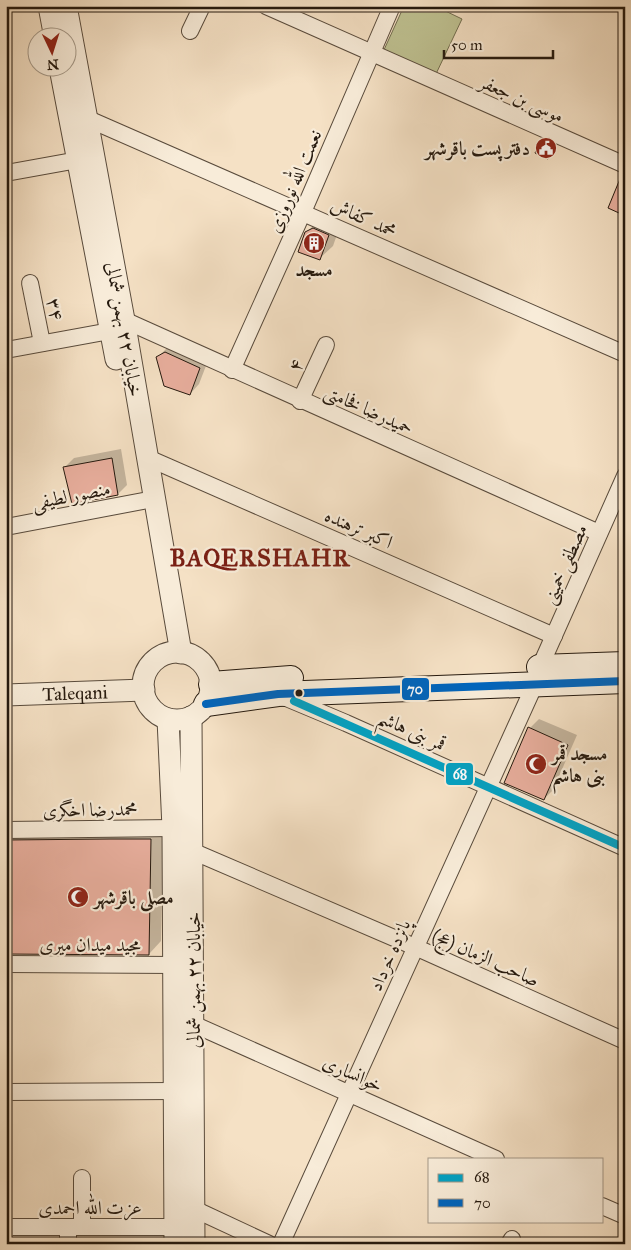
<svg xmlns="http://www.w3.org/2000/svg" width="631" height="1250" viewBox="0 0 631 1250" font-family="'IM FELL Great Primer',Amiri,serif">
<style>
.green{fill:#bfc292;stroke:#726e50}
.shadow{fill:#0003}
.building{fill:#e8ae9d;stroke:#25190e}
.lines{fill:none;stroke-linecap:round;stroke-linejoin:round}
.minor-casing{stroke:#594b3c;stroke-width:18}
.tertiary-casing{stroke:#594b3c;stroke-width:23}
.secondary-casing{stroke:#25190e;stroke-width:26}
.minor{stroke:#f8ecd9;stroke-width:16}
.tertiary{stroke:#f8ecd9;stroke-width:21}
.secondary{stroke:#f8ecd9;stroke-width:24}
.bus-1-casing{stroke:#f8ecd9;stroke-width:11}
.bus-2-casing{stroke:#f8ecd9;stroke-width:11}
.bus-1{stroke:#02a2c4;stroke-width:8}
.bus-2{stroke:#0065bd;stroke-width:8}
.bus-dot{fill:#25190e;stroke:#f8ecd9;stroke-width:2}
.labels{text-anchor:middle;stroke-width:4.5;stroke-linejoin:round;paint-order:stroke}
.street-label{font-size:19px;fill:#25190e;stroke:#f8ecd9}
.poi-label{font-size:19px;font-weight:bold;fill:#25190e;stroke:#f8ecd9;text-anchor:start}
.district-label{font-size:24px;font-weight:bold;letter-spacing:1px;fill:#7a1f14;stroke:#f8ecd9}
.line-badge{stroke:#f8ecd9;stroke-width:2}
.badge-label{font-size:14px;text-anchor:middle;font-weight:bold;fill:#fff}
</style>
<rect width="100%" height="100%" fill="#f5e1c5"/>
<filter id="stains"><feTurbulence type="fractalNoise" baseFrequency=".004" numOctaves="4"/><feColorMatrix values="0 0 0 0 .2 0 0 0 0 .09 0 0 0 0 .02 0 0 0 .5 -.17"/></filter>
<radialGradient id="worn" r=".72"><stop offset=".6" stop-color="#630" stop-opacity="0"/><stop offset="1" stop-color="#630" stop-opacity=".3"/></radialGradient>
<path class="green" d="M 404,6 L 435,6 L 462,19 L 435,76 L 383,52 Z"/>
<g class="shadow">
<path d="M 549,134 L 560,139 L 554,152 L 548,158 L 543,140 Z"/>
<path d="M 319,220 L 341,223 L 333,246 L 320,258 L 306,233 Z"/>
<path d="M 167,348 L 209,358 L 199,384 L 190,394 L 157,358 Z"/>
<path d="M 121,449 L 127,485 L 118,494 L 64,468 L 74,458 Z"/>
<path d="M 539,719 L 577,735 L 553,790 L 544,799 L 530,728 Z"/>
<path d="M 6,825 L 163,827 L 161,941 L 149,954 L 6,953 Z"/>
</g>
<g class="building">
<path d="M 541,139 L 555,145 L 548,159 L 535,153 Z"/>
<path d="M 622,174 L 625,175 L 625,207 L 621,206 L 619,213 L 608,208 Z"/>
<path d="M 313,228 L 329,235 L 320,260 L 298,252 L 305,232 Z"/>
<path d="M 165,352 L 200,368 L 190,395 L 164,386 L 156,357 Z"/>
<path d="M 112,458 L 118,495 L 72,504 L 63,467 Z"/>
<path d="M 528,727 L 568,745 L 544,800 L 504,783 Z"/>
<path d="M 110,839 L 151,839 L 149,955 L 6,954 L 6,840 Z"/>
</g>
<g class="lines">
<g class="minor-casing">
<g id="minor">
<path d="M 266,6 L 625,165"/>
<path d="M 190,31 L 202,6"/>
<path d="M 86,118 L 625,354"/>
<path d="M 6,173 L 78,160"/>
<path d="M 30,283 L 42,343"/>
<path d="M 124,320 L 599,533"/>
<path d="M 6,350 L 110,331"/>
<path d="M 232,370 L 303,212 L 392,6"/>
<path d="M 300,401 L 326,345"/>
<path d="M 148,458 L 554,636"/>
<path d="M 6,527 L 143,501"/>
<path d="M 540,667 L 625,476"/>
<path d="M 284,697 L 346,723 L 625,848"/>
<path d="M 6,830 L 173,828"/>
<path d="M 192,851 L 415,947 L 625,1041"/>
<path d="M 6,964 L 174,965"/>
<path d="M 193,1024 L 496,1159"/>
<path d="M 6,1092 L 174,1091"/>
<path d="M 82,1178 L 82,1227"/>
<path d="M 602,1206 L 625,1216"/>
<path d="M 194,1209 L 269,1244"/>
<path d="M 6,1227 L 175,1227"/>
<path d="M 68,1227 L 68,1244"/>
<path d="M 281,1244 L 535,684"/>
<path d="M 509,1244 L 512,1239"/>
</g>
</g>
<g class="tertiary-casing">
<g id="tertiary">
<path d="M 49,6 L 55,38"/>
<path d="M 66,6 L 124,320 L 181,653"/>
<path d="M 60,68 L 116,359"/>
<circle cx="177" cy="686" r="34"/>
<path id="s1" d="M 6,695 L 144,690"/>
<path d="M 191,717 L 194,1244"/>
<path d="M 168,719 L 173,828 L 175,1244"/>
</g>
</g>
<g class="secondary-casing">
<g id="secondary">
<path d="M 539,667 L 625,664"/>
<path d="M 211,684 L 291,678"/>
<path d="M 206,704 L 278,694 L 625,681"/>
</g>
</g>
<use href="#minor" class="minor"/>
<use href="#tertiary" class="tertiary"/>
<use href="#secondary" class="secondary"/>
<g class="bus-1-casing">
<path id="bus-1" d="M 294,701 L 625,848"/>
</g>
<g class="bus-2-casing">
<path id="bus-2" d="M 206,704 L 278,694 L 625,681"/>
</g>
<use href="#bus-1" class="bus-1"/>
<use href="#bus-2" class="bus-2"/>
</g>
<defs>
<g id="civic-disc" transform="scale(1.125)"><circle r="9.5" fill="#8f2418" stroke="#f8ecd9"/><path d="M-.6-6.5H3V-4.5H.6V-3L4-1V1h2V6H-6V1h2V-1L-.6-3ZM-1.2 2.5V6h2.4V2.5Z" fill="#fff"/></g>
<g id="building-disc" transform="scale(1.125)"><circle r="9.5" fill="#8f2418" stroke="#f8ecd9"/><path d="M-4-6H4V6H1V3H-1V6H-4ZM-2.5-4.3h1.7v1.8h-1.7ZM.8-4.3h1.7v1.8H.8ZM-2.5-1h1.7V.8h-1.7ZM.8-1h1.7V.8H.8Z" fill="#fff"/></g>
<g id="mosque-disc" transform="scale(1.125)"><circle r="9.5" fill="#8f2418" stroke="#f8ecd9"/><path d="M3.5-4.9A6 6 0 1 0 3.5 4.9A5 5 0 1 1 3.5-4.9Z" fill="#fff"/></g>
</defs>
<g fill-rule="evenodd">
<use href="#civic-disc" x="546" y="148"/>
<use href="#building-disc" x="314" y="243"/>
<use href="#mosque-disc" x="536" y="764"/>
<use href="#mosque-disc" x="78" y="897"/>
</g>
<circle class="bus-dot" cx="299" cy="693" r="4.5"/>
<g class="labels">
<g class="street-label">
<text transform="translate(522 98) rotate(24)" y="7">موسی بن جعفر</text>
<text transform="translate(294 181) rotate(-67)" y="7">نعمت الله نوروزی</text>
<text transform="translate(364 217) rotate(24)" y="7">محمد کفاش</text>
<text transform="translate(56 309) rotate(79)" y="7">۳۴</text>
<text transform="translate(125 329) rotate(80)" y="7">خیابان ۲۲ بهمن شمالی</text>
<text transform="translate(295 365) rotate(-65)" y="7">۴</text>
<text transform="translate(369 409) rotate(24)" y="7">حمیدرضا فخامتی</text>
<text transform="translate(71 495) rotate(-11)" y="7">منصور لطیفی</text>
<text transform="translate(359 528) rotate(24)" y="7">اکبر ترهنده</text>
<text transform="translate(564 564) rotate(-66)" y="7">مصطفی خمینی</text>
<text dy="7" stroke="none"><textPath href="#s1" startOffset="69">Taleqani</textPath></text>
<text transform="translate(412 730) rotate(24)" y="7">قمر بنی هاشم</text>
<text transform="translate(90 809) rotate(-1)" y="7">محمدرضا اخگری</text>
<text x="90" y="951">مجید میدان میری</text>
<text transform="translate(389 955) rotate(-66)" y="7">پانزده خرداد</text>
<text transform="translate(486 957) rotate(24)" y="7">صاحب الزمان (عج)</text>
<text transform="translate(193 980) rotate(-90)" y="7">خیابان ۲۲ بهمن شمالی</text>
<text transform="translate(353 1073) rotate(24)" y="7">خوانساری</text>
<text x="90" y="1214">عزت الله احمدی</text>
</g>
<g class="poi-label">
<text x="530" y="155" text-anchor="end">دفتر پست باقرشهر</text>
<text x="314" y="276" text-anchor="middle">مسجد</text>
<text x="552" y="760">مسجد قمر<tspan x="552" dy="22">بنی هاشم</tspan></text>
<text x="94" y="904">مصلی باقرشهر</text>
</g>
<g class="district-label">
<text x="260" y="566">BAQERSHAHR</text>
</g>
</g>
<g class="line-badge">
<rect x="401" y="677" width="29" height="24" rx="5" fill="#0065bd"/>
<rect x="445" y="762" width="29" height="24" rx="5" fill="#02a2c4"/>
</g>
<g class="badge-label">
<text x="415" y="694">70</text>
<text x="460" y="779">68</text>
</g>
<rect width="631" height="1250" fill="none" stroke="#f5e1c5" stroke-width="25"/>
<rect x="8" y="8" width="616" height="1235" fill="none" stroke="#25190e" stroke-width="2.5"/>
<rect x="12" y="12" width="606" height="1225" fill="none" stroke="#25190e"/>
<rect x="428" y="1158" width="175" height="65" fill="#f8ecd9" stroke="#a49888"/>
<rect x="438" y="1174" width="25" height="8" fill="#02a2c4" stroke="#a49888"/>
<text x="474" y="1182" font-size="15" fill="#25190e">68</text>
<rect x="438" y="1199" width="25" height="8" fill="#0065bd" stroke="#a49888"/>
<text x="474" y="1208" font-size="15" fill="#25190e">70</text>
<g transform="translate(52 52) rotate(176)"><circle r="24" fill="#f8ecd9" stroke="#a49888"/>
<path d="M0-4L9 19L0 12L-9 19Z" fill="#8f2418"/>
<text y="-8" font-size="14" font-weight="bold" text-anchor="middle" fill="#25190e">N</text>
</g>
<path d="M444 50v8h109v-8" fill="none" stroke="#25190e" stroke-width="2.5"/>
<text x="451" y="50" font-size="15" fill="#25190e" stroke="#f8ecd9" stroke-width="4" paint-order="stroke">50 m</text>
<rect width="100%" height="100%" filter="url(#stains)"/>
<rect width="100%" height="100%" fill="url(#worn)"/>
</svg>
